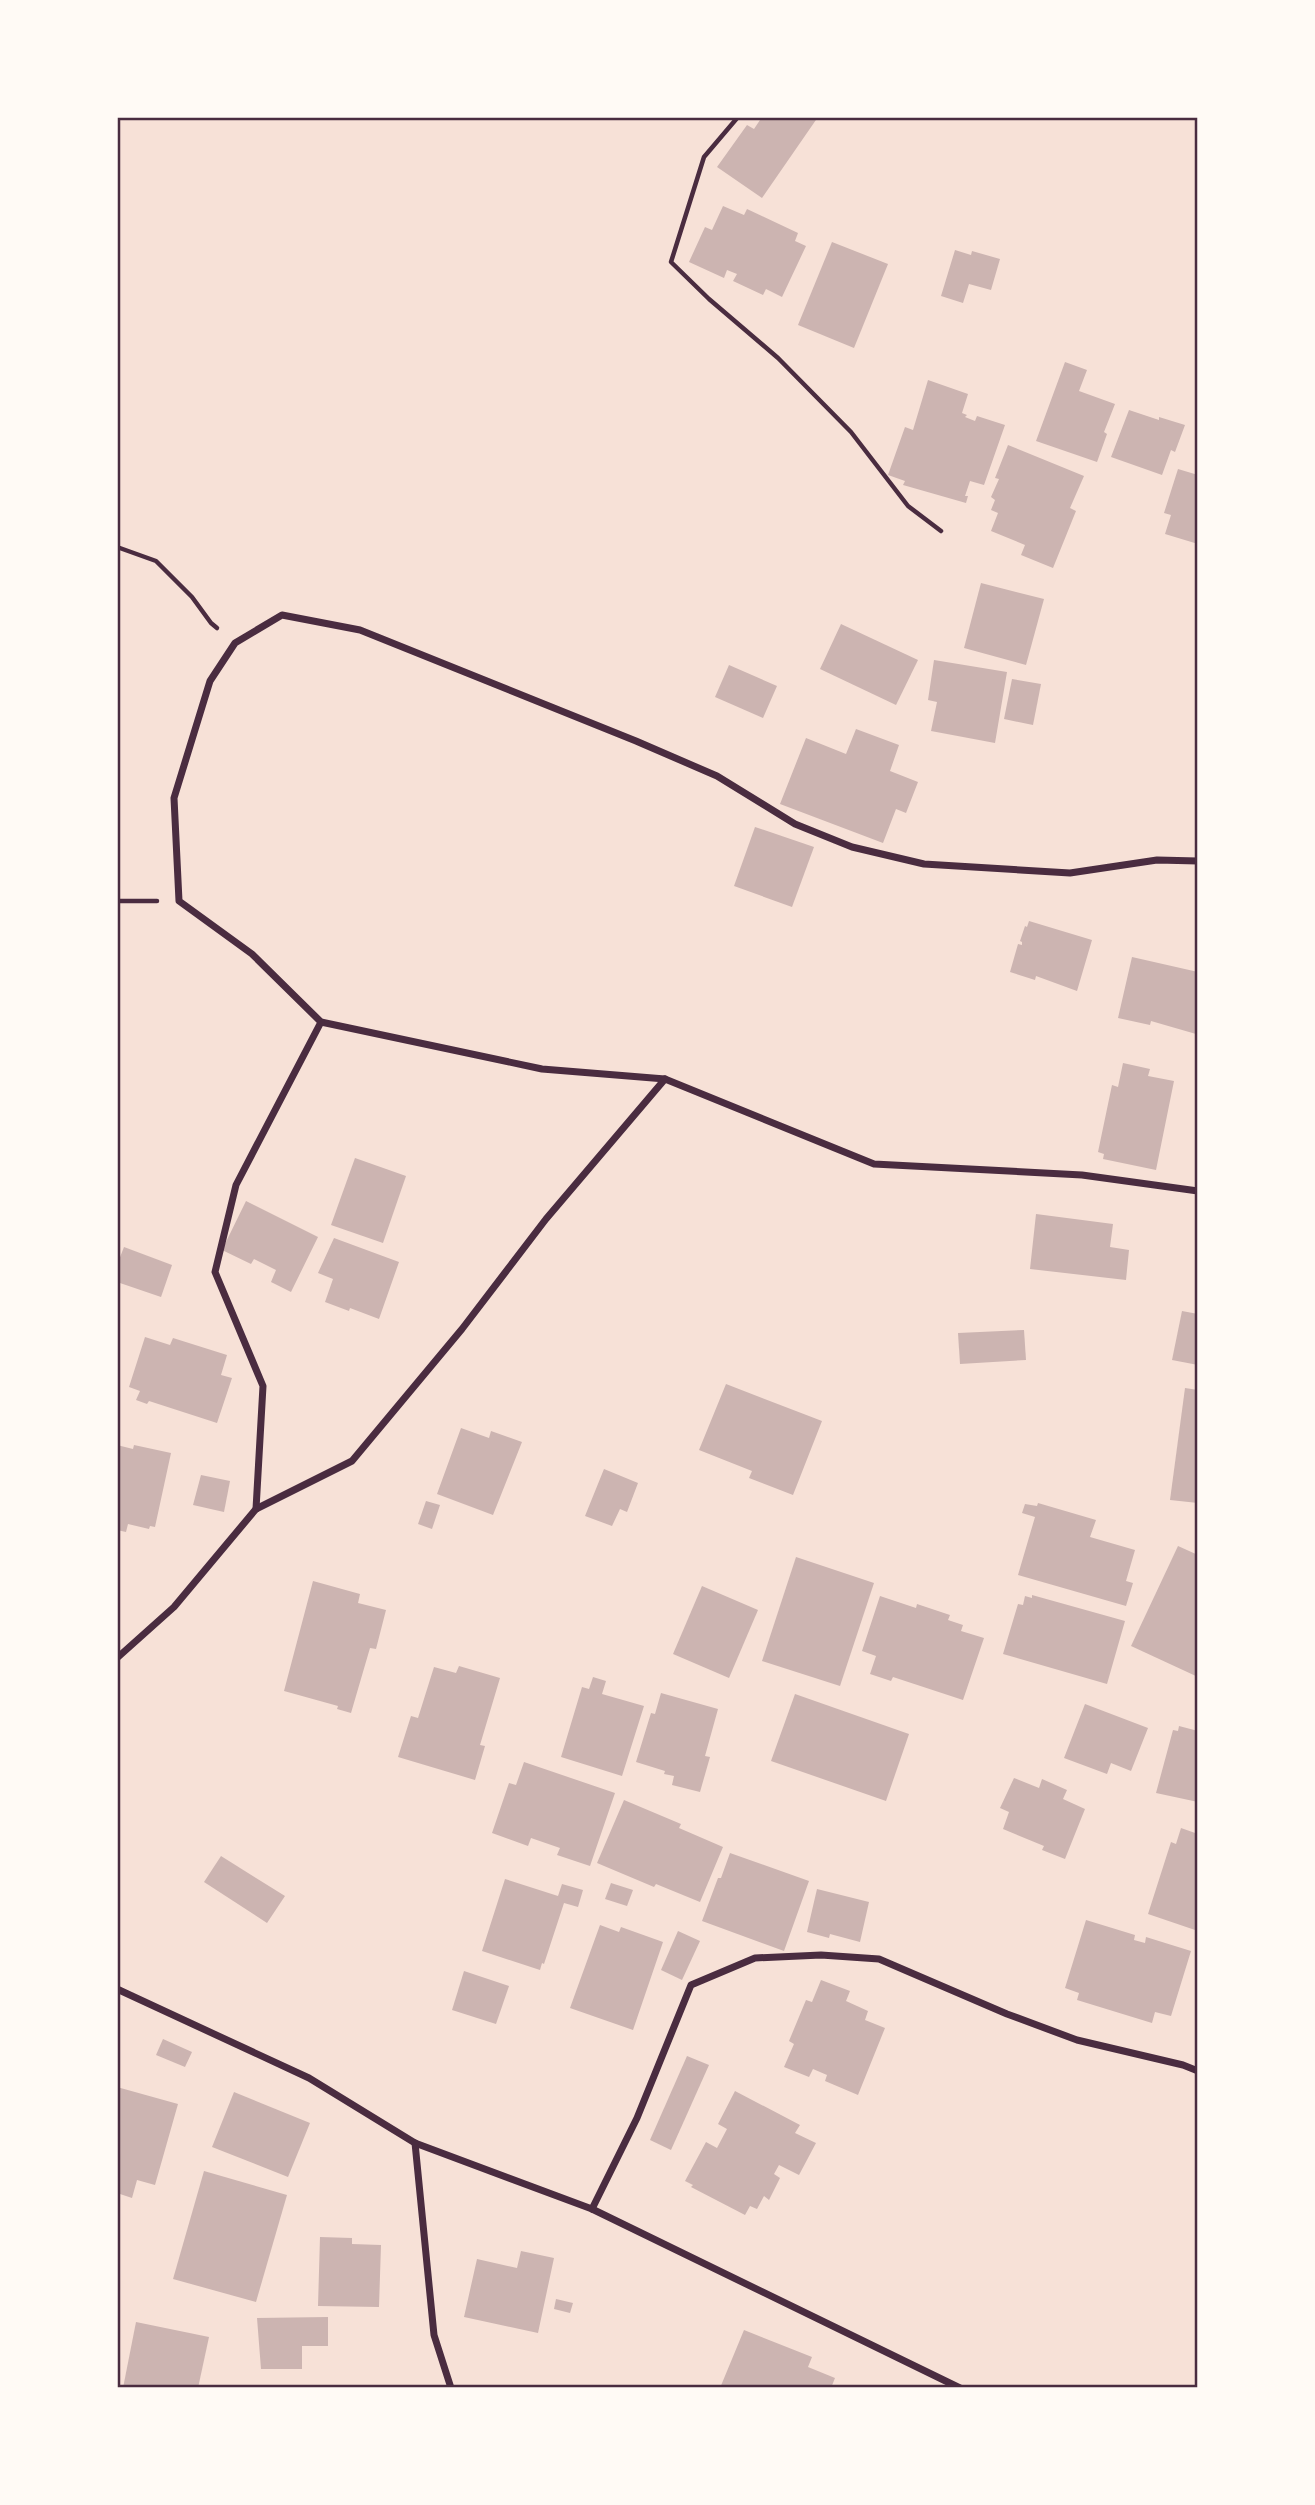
<svg xmlns="http://www.w3.org/2000/svg" width="1315" height="2505" viewBox="0 0 1315 2505" font-family="Merriweather,serif">
<style>
.building{fill:#ccb4b1}
.lines{fill:none;stroke-linecap:round;stroke-linejoin:round}
.path{stroke:#4a2c40;stroke-width:4.5}
.minor{stroke:#4a2c40;stroke-width:7}
.neatline{fill:none;stroke:#4a2c40;stroke-width:2.5}
</style>
<rect width="100%" height="100%" fill="#f7e1d7"/>
<g class="building">
<path d="M 762,117 L 818,117 L 762,198 L 717,167 L 747,125 L 754,129 Z"/>
<path d="M 723,206 L 744,215 L 747,209 L 798,233 L 795,241 L 806,246 L 782,297 L 766,289 L 763,295 L 733,281 L 737,274 L 727,270 L 724,278 L 689,262 L 705,227 L 712,230 Z"/>
<path d="M 832,242 L 888,264 L 854,348 L 798,325 Z"/>
<path d="M 955,250 L 971,255 L 972,251 L 1000,259 L 991,290 L 969,284 L 963,303 L 941,296 Z"/>
<path d="M 1065,362 L 1087,370 L 1079,391 L 1115,404 L 1104,432 L 1107,434 L 1097,462 L 1036,441 Z"/>
<path d="M 928,380 L 968,394 L 962,413 L 967,415 L 965,417 L 975,421 L 977,416 L 1005,425 L 984,485 L 970,481 L 965,496 L 968,496 L 966,503 L 903,485 L 905,481 L 888,475 L 905,427 L 913,430 Z"/>
<path d="M 1129,410 L 1159,420 L 1159,417 L 1185,425 L 1175,452 L 1171,450 L 1162,475 L 1111,457 Z"/>
<path d="M 1008,445 L 1084,476 L 1070,508 L 1076,511 L 1053,568 L 1021,555 L 1025,545 L 991,531 L 998,513 L 991,510 L 995,500 L 991,497 L 999,479 L 995,478 Z"/>
<path d="M 1178,469 L 1198,475 L 1198,544 L 1165,534 L 1171,515 L 1164,513 Z"/>
<path d="M 981,583 L 1044,599 L 1026,665 L 964,648 Z"/>
<path d="M 841,624 L 918,660 L 896,705 L 820,669 Z"/>
<path d="M 934,660 L 1007,672 L 995,743 L 931,731 L 937,702 L 928,700 Z"/>
<path d="M 729,665 L 777,686 L 763,718 L 715,697 Z"/>
<path d="M 1012,679 L 1041,684 L 1033,725 L 1004,719 Z"/>
<path d="M 856,729 L 899,745 L 890,771 L 918,782 L 906,813 L 896,809 L 883,843 L 780,804 L 806,738 L 846,754 Z"/>
<path d="M 755,827 L 814,847 L 792,907 L 734,886 Z"/>
<path d="M 1029,921 L 1092,940 L 1077,991 L 1036,976 L 1035,980 L 1010,972 L 1018,944 L 1022,945 L 1022,942 L 1020,941 L 1025,926 L 1027,927 Z"/>
<path d="M 1132,957 L 1198,972 L 1196,1034 L 1151,1021 L 1150,1025 L 1118,1018 Z"/>
<path d="M 1123,1063 L 1150,1069 L 1148,1076 L 1174,1081 L 1156,1170 L 1103,1159 L 1104,1154 L 1098,1152 L 1112,1085 L 1118,1087 Z"/>
<path d="M 355,1158 L 406,1176 L 383,1243 L 331,1225 Z"/>
<path d="M 246,1201 L 318,1237 L 291,1292 L 271,1282 L 276,1270 L 254,1259 L 251,1264 L 222,1250 Z"/>
<path d="M 1036,1214 L 1113,1224 L 1110,1247 L 1129,1250 L 1126,1280 L 1030,1269 Z"/>
<path d="M 334,1238 L 399,1262 L 379,1319 L 350,1308 L 349,1311 L 325,1302 L 333,1279 L 318,1273 Z"/>
<path d="M 124,1247 L 172,1265 L 161,1297 L 117,1282 L 117,1265 Z"/>
<path d="M 1182,1311 L 1198,1314 L 1198,1365 L 1172,1360 Z"/>
<path d="M 1024,1330 L 1026,1360 L 960,1364 L 958,1333 Z"/>
<path d="M 145,1337 L 170,1345 L 173,1338 L 227,1355 L 221,1375 L 232,1378 L 217,1423 L 149,1401 L 147,1404 L 136,1400 L 140,1391 L 129,1387 Z"/>
<path d="M 726,1384 L 822,1421 L 793,1495 L 749,1478 L 752,1471 L 699,1450 Z"/>
<path d="M 1185,1388 L 1198,1390 L 1198,1503 L 1170,1500 Z"/>
<path d="M 461,1428 L 489,1438 L 491,1431 L 522,1442 L 493,1515 L 437,1494 Z"/>
<path d="M 117,1445 L 133,1449 L 134,1445 L 171,1453 L 155,1527 L 150,1526 L 149,1529 L 128,1524 L 126,1532 L 117,1530 Z"/>
<path d="M 604,1469 L 638,1483 L 627,1512 L 620,1509 L 612,1526 L 585,1516 Z"/>
<path d="M 201,1475 L 230,1481 L 224,1512 L 193,1505 Z"/>
<path d="M 426,1501 L 440,1505 L 432,1529 L 418,1524 Z"/>
<path d="M 1038,1503 L 1096,1520 L 1090,1537 L 1135,1550 L 1126,1581 L 1133,1583 L 1126,1606 L 1018,1575 L 1035,1517 L 1022,1513 L 1025,1504 L 1037,1506 Z"/>
<path d="M 1178,1546 L 1198,1555 L 1198,1677 L 1131,1646 Z"/>
<path d="M 796,1557 L 874,1583 L 840,1686 L 762,1661 Z"/>
<path d="M 313,1581 L 360,1594 L 358,1603 L 386,1610 L 376,1649 L 370,1648 L 351,1713 L 337,1709 L 338,1706 L 284,1691 Z"/>
<path d="M 702,1586 L 758,1610 L 729,1678 L 673,1654 Z"/>
<path d="M 1032,1595 L 1125,1621 L 1107,1684 L 1003,1654 L 1018,1604 L 1023,1605 L 1025,1596 L 1032,1598 Z"/>
<path d="M 880,1596 L 916,1608 L 917,1604 L 950,1615 L 948,1620 L 963,1625 L 961,1631 L 984,1638 L 963,1700 L 893,1677 L 891,1681 L 870,1674 L 876,1656 L 862,1651 Z"/>
<path d="M 459,1666 L 500,1678 L 480,1745 L 485,1746 L 475,1780 L 398,1757 L 411,1716 L 418,1718 L 434,1667 L 456,1673 Z"/>
<path d="M 593,1677 L 606,1681 L 602,1694 L 644,1706 L 622,1776 L 561,1757 L 582,1687 L 589,1689 Z"/>
<path d="M 661,1693 L 718,1709 L 705,1756 L 710,1757 L 700,1792 L 672,1785 L 674,1776 L 664,1774 L 665,1771 L 636,1762 L 651,1713 L 655,1714 Z"/>
<path d="M 795,1694 L 909,1734 L 886,1801 L 771,1761 Z"/>
<path d="M 1085,1704 L 1148,1728 L 1131,1771 L 1111,1763 L 1107,1774 L 1064,1758 Z"/>
<path d="M 1179,1726 L 1198,1731 L 1198,1802 L 1156,1793 L 1173,1730 L 1178,1731 Z"/>
<path d="M 524,1762 L 615,1793 L 590,1866 L 557,1855 L 560,1848 L 531,1838 L 528,1846 L 492,1833 L 509,1783 L 516,1785 Z"/>
<path d="M 1014,1778 L 1039,1788 L 1042,1779 L 1067,1790 L 1063,1799 L 1085,1809 L 1065,1859 L 1042,1850 L 1044,1846 L 1003,1829 L 1009,1812 L 1000,1808 Z"/>
<path d="M 624,1800 L 681,1824 L 679,1828 L 723,1847 L 700,1902 L 656,1884 L 654,1887 L 597,1863 Z"/>
<path d="M 1181,1828 L 1198,1834 L 1198,1931 L 1148,1914 L 1171,1842 L 1176,1844 Z"/>
<path d="M 730,1853 L 809,1881 L 784,1951 L 702,1921 L 718,1878 L 721,1878 Z"/>
<path d="M 221,1856 L 285,1896 L 267,1923 L 204,1882 Z"/>
<path d="M 505,1879 L 558,1896 L 562,1884 L 583,1890 L 578,1907 L 564,1903 L 544,1964 L 542,1963 L 540,1970 L 482,1951 Z"/>
<path d="M 611,1883 L 633,1890 L 627,1906 L 605,1899 Z"/>
<path d="M 817,1889 L 869,1902 L 860,1942 L 830,1934 L 829,1938 L 807,1932 Z"/>
<path d="M 1086,1920 L 1135,1935 L 1134,1940 L 1145,1943 L 1146,1937 L 1191,1951 L 1171,2016 L 1155,2012 L 1152,2023 L 1077,2000 L 1079,1993 L 1065,1988 Z"/>
<path d="M 600,1925 L 619,1932 L 621,1927 L 663,1942 L 633,2030 L 570,2008 Z"/>
<path d="M 678,1931 L 700,1941 L 682,1980 L 661,1970 Z"/>
<path d="M 464,1971 L 509,1986 L 496,2024 L 452,2010 Z"/>
<path d="M 821,1980 L 850,1991 L 846,2001 L 868,2011 L 865,2020 L 885,2028 L 858,2095 L 825,2081 L 827,2075 L 813,2069 L 809,2077 L 784,2067 L 794,2044 L 789,2041 L 806,2000 L 812,2002 Z"/>
<path d="M 163,2039 L 192,2052 L 185,2067 L 156,2055 Z"/>
<path d="M 687,2056 L 709,2065 L 671,2150 L 650,2140 Z"/>
<path d="M 117,2087 L 178,2104 L 155,2185 L 137,2180 L 132,2198 L 117,2193 Z"/>
<path d="M 735,2091 L 800,2125 L 795,2133 L 816,2143 L 799,2175 L 779,2165 L 774,2174 L 780,2178 L 769,2200 L 764,2196 L 757,2209 L 750,2206 L 745,2215 L 691,2187 L 693,2185 L 685,2181 L 706,2142 L 717,2148 L 727,2129 L 718,2124 Z"/>
<path d="M 234,2092 L 310,2123 L 288,2177 L 212,2147 Z"/>
<path d="M 204,2171 L 287,2195 L 256,2302 L 173,2279 Z"/>
<path d="M 320,2237 L 352,2238 L 352,2244 L 381,2245 L 379,2307 L 318,2306 Z"/>
<path d="M 521,2251 L 554,2258 L 538,2333 L 464,2317 L 477,2259 L 517,2268 Z"/>
<path d="M 556,2299 L 573,2303 L 570,2313 L 554,2309 Z"/>
<path d="M 328,2317 L 328,2346 L 302,2346 L 302,2369 L 261,2369 L 257,2318 Z"/>
<path d="M 136,2322 L 209,2337 L 198,2388 L 123,2388 Z"/>
<path d="M 744,2330 L 812,2357 L 808,2367 L 835,2378 L 831,2388 L 720,2388 Z"/>
</g>
<g class="lines">
<g class="path">
<path d="M 738,117 L 704,157 L 671,262 L 709,299 L 778,358 L 851,432 L 908,506 L 941,531"/>
<path d="M 117,547 L 156,561 L 192,597 L 211,623 L 217,628"/>
<path d="M 117,901 L 157,901"/>
</g>
<g class="minor">
<path d="M 1198,861 L 1157,860 L 1070,873 L 924,864 L 852,847 L 795,824 L 717,776 L 636,741 L 360,630 L 282,615 L 235,643 L 210,681 L 174,798 L 179,901 L 252,954 L 321,1022 L 542,1069 L 665,1079 L 874,1164 L 1082,1175 L 1198,1191"/>
<path d="M 256,1509 L 263,1386 L 215,1272 L 236,1185 L 321,1022"/>
<path d="M 117,1658 L 174,1607 L 256,1509 L 352,1461 L 462,1329 L 546,1219 L 665,1079"/>
<path d="M 117,1989 L 309,2078 L 415,2143 L 592,2209 L 960,2388"/>
<path d="M 415,2143 L 434,2335 L 451,2388"/>
<path d="M 592,2209 L 637,2118 L 691,1985 L 755,1958 L 821,1955 L 879,1959 L 1007,2014 L 1077,2040 L 1183,2065 L 1198,2071"/>
</g>
</g>
<rect width="1315" height="2505" fill="none" stroke="#fffaf5" stroke-width="238"/>
<rect x="119" y="119" width="1077" height="2267" class="neatline"/>
</svg>
